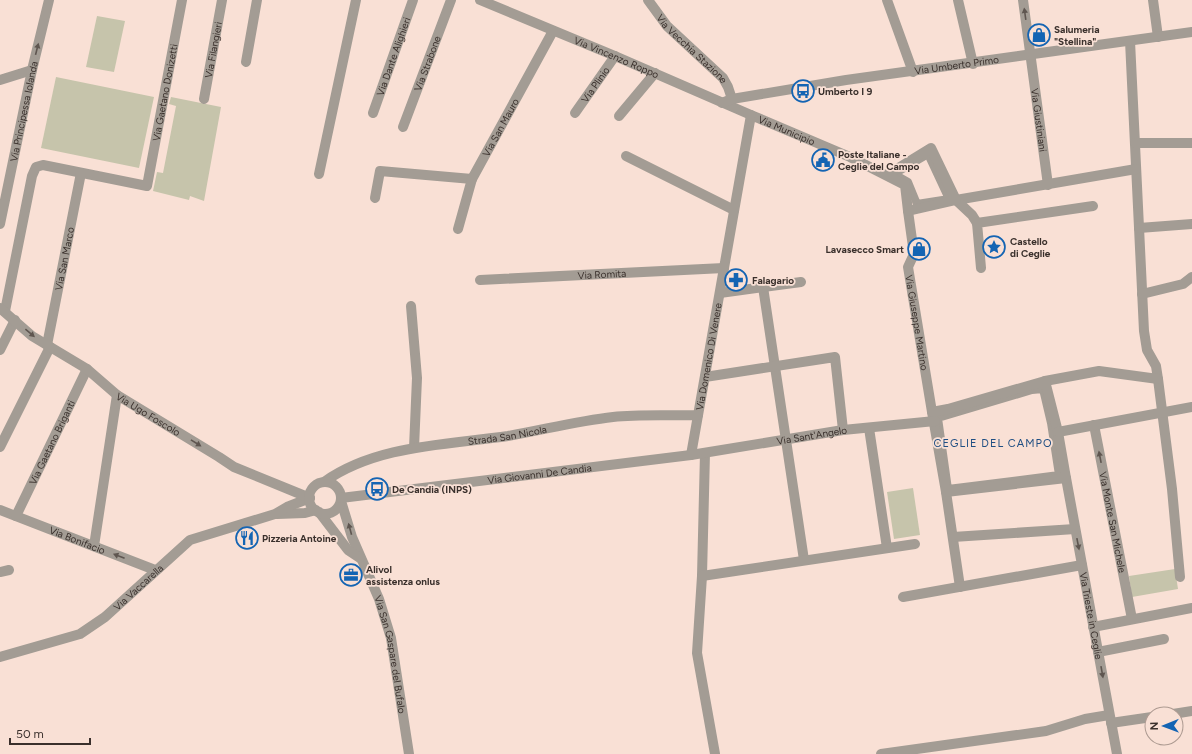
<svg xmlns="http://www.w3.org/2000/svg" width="1192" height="754" viewBox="0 0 1192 754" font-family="Figtree,sans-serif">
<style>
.green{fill:#c6c4ab}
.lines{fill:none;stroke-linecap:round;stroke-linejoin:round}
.pedestrian{stroke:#a39c94;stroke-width:8}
.minor{stroke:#a39c94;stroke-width:10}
.tertiary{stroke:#a39c94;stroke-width:10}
.oneway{fill:#5f5650}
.labels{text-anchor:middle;stroke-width:3.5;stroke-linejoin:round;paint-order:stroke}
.poi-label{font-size:10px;font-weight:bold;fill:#3a302c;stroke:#f9e0d5;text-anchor:start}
.street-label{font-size:10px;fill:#3a302c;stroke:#f9e0d5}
.neighbourhood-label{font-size:11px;letter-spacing:1px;fill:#204f83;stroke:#f9e0d5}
</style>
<rect width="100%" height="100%" fill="#f9e0d5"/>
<g class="green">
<path d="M 97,16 L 125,21 L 114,72 L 86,67 Z"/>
<path d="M 56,77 L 154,97 L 139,168 L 41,148 Z"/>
<path d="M 171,97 L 221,107 L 204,201 L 190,196 L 189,200 L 153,191 L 157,172 L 163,173 L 176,106 L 169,104 Z"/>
<path d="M 913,488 L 920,535 L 894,539 L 887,492 Z"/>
<path d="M 1175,569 L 1178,589 L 1132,597 L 1129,576 Z"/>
</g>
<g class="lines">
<g class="pedestrian">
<path d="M 928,154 L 949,199 L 917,204 L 908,182 L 894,174 Z"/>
<path d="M 1043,389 L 1051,423 L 1059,475 L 948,489 L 938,418 L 1032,390 Z"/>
</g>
<g class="minor">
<path id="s1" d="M 648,0 L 667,26 L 723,78 L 728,87 L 732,99"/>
<path d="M 887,0 L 913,72"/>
<path d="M 958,0 L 973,64"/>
<path id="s2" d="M 1023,0 L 1048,185"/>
<path d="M 1153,0 L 1158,37"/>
<path d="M 1130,41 L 1144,331 L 1147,350 L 1156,366 L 1158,379 L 1172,489 L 1180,577"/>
<path d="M 246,62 L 257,0"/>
<path d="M 0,80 L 32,70"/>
<path id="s3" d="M 204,99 L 222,0"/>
<path id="s4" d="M 373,113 L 413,0"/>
<path id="s5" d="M 575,113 L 615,56"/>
<path d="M 619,116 L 655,73"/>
<path id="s6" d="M 403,127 L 451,0"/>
<path d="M 1135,143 L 1192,143"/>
<path d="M 626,156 L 734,210"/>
<path d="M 319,174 L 356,0"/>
<path d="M 375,198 L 380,171 L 472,179"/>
<path d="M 956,200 L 1136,169"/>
<path d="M 956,200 L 972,215 L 977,223"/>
<path id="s7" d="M 908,211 L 914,254 L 908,267 L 932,412"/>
<path id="s8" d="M 0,224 L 32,70 L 49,0"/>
<path d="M 1139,228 L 1192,224"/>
<path id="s9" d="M 458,229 L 472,179 L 553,31"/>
<path d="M 981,268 L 977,223 L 1093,206"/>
<path id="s10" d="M 480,280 L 724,268"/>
<path d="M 763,287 L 804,560"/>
<path d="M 720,293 L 801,282"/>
<path d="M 1142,294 L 1183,284 L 1192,277"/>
<path d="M 411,306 L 417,378 L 414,448"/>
<path id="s11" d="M 5,311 L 32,176 L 36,167 L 43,165 L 147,186 L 182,0"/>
<path id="s12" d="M 47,345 L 81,173"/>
<path d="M 0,350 L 15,320"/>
<path d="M 705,377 L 835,357 L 843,430"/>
<path d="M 1045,381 L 1099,371 L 1158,379"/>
<path id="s13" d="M 1094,425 L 1132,619"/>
<path d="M 869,428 L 887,548"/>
<path d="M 0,447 L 50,347"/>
<path d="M 705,453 L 702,576 L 697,653 L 715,754"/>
<path id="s14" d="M 691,455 L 751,115 L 850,157 L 905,185 L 908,211 L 956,200 L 931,148 L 887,175"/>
<path id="s15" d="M 1066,478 L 1117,754"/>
<path id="s16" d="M 324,482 C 376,445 446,445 508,436 C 543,430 577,421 613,417 C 641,414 670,416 698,415"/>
<path d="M 946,492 L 960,587"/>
<path id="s17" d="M 341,501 L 352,537 L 379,599 L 391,638 L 409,754"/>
<path id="s18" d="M 0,510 L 155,570"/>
<path d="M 319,512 L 348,550 L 360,558"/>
<path d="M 277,514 L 305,513 L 316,510"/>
<path id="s19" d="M 16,516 L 87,369"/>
<path d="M 953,537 L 1075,529"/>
<path d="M 94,546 L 117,395"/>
<path d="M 0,572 L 9,570"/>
<path d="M 702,576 L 915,544"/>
<path d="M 903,597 L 1082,565"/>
<path d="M 1093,627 L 1192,608"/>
<path d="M 1098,652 L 1164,639"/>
<path id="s20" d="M 0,657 L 80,634 L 105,617 L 190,540 L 275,514 L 287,507 L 310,498"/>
<path d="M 1173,714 L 1192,711"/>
<path d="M 1111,723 L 1152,717"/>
<path d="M 881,754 L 1046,731 L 1085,719 L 1109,715"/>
</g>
<g class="tertiary">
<path id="s21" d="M 480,0 L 615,56 L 751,115"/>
<path id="s22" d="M 722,103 L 732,99 L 846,80 L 1192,32"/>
<path id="s23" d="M 0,308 L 32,336 L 87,369 L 117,395 L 219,457 L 234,467 L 310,498"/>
<path d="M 1045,381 L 1058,432 L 1066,478 L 946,492 L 932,412 L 948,409 Z"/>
<path d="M 1058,432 L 1192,407"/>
<circle cx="325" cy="498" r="16"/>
<path id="s24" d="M 341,498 L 691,455 L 843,430 L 935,421"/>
</g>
</g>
<defs><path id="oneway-solid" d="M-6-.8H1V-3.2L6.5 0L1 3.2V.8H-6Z"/></defs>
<g class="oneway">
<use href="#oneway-solid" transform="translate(1025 14) rotate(-98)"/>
<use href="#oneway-solid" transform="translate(37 49) rotate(-76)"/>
<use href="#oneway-solid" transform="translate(30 333) rotate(40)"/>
<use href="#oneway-solid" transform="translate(196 443) rotate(32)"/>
<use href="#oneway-solid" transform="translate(1100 457) rotate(-101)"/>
<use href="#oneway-solid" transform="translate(350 529) rotate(-105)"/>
<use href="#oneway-solid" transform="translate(1078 544) rotate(79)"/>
<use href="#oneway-solid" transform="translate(119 556) rotate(-159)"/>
<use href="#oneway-solid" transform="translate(1102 672) rotate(80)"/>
</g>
<defs>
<g id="shop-ring" transform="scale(1.15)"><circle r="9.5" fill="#f9e0d5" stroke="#1464b3" stroke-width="1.5"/><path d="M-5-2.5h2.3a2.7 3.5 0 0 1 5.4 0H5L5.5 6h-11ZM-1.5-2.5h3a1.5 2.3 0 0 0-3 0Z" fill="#1464b3"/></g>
<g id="bus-ring" transform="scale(1.15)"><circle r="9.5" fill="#f9e0d5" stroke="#1464b3" stroke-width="1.5"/><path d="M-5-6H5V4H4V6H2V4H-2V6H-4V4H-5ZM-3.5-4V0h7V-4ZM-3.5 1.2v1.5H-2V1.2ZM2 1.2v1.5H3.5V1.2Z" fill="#1464b3"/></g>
<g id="civic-ring" transform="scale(1.15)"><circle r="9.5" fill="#f9e0d5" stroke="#1464b3" stroke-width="1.5"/><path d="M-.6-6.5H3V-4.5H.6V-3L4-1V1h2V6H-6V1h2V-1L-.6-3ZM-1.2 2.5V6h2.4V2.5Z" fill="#1464b3"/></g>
<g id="sight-ring" transform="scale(1.15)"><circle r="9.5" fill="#f9e0d5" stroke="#1464b3" stroke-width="1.5"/><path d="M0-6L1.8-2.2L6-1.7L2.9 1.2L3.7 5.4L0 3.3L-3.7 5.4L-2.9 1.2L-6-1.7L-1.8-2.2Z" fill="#1464b3"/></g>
<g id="pharmacy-ring" transform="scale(1.15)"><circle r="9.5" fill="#f9e0d5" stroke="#1464b3" stroke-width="1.5"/><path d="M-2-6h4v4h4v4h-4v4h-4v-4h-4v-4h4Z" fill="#1464b3"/></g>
<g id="restaurant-ring" transform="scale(1.15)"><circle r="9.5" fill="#f9e0d5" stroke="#1464b3" stroke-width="1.5"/><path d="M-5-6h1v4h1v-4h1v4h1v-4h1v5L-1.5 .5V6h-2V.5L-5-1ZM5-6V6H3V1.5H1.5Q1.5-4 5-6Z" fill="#1464b3"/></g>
<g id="office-ring" transform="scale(1.15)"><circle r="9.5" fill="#f9e0d5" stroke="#1464b3" stroke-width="1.5"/><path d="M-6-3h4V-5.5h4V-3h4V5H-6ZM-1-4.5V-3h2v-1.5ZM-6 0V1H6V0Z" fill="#1464b3"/></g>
</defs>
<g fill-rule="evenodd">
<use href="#shop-ring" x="1039" y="35"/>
<use href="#bus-ring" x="803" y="91"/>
<use href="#civic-ring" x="823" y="160"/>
<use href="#sight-ring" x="994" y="247"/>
<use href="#shop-ring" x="919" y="249"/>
<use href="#pharmacy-ring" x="736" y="280"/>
<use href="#bus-ring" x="377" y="489"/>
<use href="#restaurant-ring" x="247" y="538"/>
<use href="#office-ring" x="351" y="575"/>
</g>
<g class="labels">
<g class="poi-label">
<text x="1054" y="33">Salumeria<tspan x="1054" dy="12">"Stellina"</tspan></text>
<text x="818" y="95">Umberto I 9</text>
<text x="838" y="158">Poste Italiane -<tspan x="838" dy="12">Ceglie del Campo</tspan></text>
<text x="1010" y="245">Castello<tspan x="1010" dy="12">di Ceglie</tspan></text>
<text x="904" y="253" text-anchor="end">Lavasecco Smart</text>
<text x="752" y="284">Falagario</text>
<text x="392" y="493">De Candia (INPS)</text>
<text x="262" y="542">Pizzeria Antoine</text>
<text x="366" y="573">Alivol<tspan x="366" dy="12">assistenza onlus</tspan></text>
</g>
<g class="street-label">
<text dy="4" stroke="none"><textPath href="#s1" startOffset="66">Via Vecchia Stazione</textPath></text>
<text dy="4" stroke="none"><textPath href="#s3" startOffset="50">Via Filangieri</textPath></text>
<text dy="4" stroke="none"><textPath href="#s4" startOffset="60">Via Dante Alighieri</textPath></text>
<text dy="4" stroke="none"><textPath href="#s21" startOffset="148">Via Vincenzo Roppo</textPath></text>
<text dy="4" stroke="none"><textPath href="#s6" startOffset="68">Via Strabone</textPath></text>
<text dy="4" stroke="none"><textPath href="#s22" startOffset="238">Via Umberto Primo</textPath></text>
<text dy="4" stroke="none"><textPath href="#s5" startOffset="35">Via Plinio</textPath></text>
<text dy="4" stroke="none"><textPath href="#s11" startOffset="356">Via Gaetano Donizetti</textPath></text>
<text dy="4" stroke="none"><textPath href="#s8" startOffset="115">Via Principessa Iolanda</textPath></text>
<text dy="4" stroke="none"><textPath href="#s2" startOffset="121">Via Giustiniani</textPath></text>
<text dy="4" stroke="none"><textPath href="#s9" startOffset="111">Via San Mauro</textPath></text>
<text dy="4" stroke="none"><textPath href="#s14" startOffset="384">Via Municipio</textPath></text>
<text dy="4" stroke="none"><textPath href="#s12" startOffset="88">Via San Marco</textPath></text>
<text dy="4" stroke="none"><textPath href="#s10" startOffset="122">Via Romita</textPath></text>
<text dy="4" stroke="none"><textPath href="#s7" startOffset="114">Via Giuseppe Martino</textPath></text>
<text dy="4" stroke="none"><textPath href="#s14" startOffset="100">Via Domenico Di Venere</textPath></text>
<text dy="4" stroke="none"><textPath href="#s23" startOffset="183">Via Ugo Foscolo</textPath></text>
<text dy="4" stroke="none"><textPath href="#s16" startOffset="191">Strada San Nicola</textPath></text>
<text dy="4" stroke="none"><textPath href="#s24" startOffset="475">Via Sant'Angelo</textPath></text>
<text dy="4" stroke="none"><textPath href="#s19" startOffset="82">Via Gaetano Briganti</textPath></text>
<text dy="4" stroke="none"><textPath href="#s24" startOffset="200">Via Giovanni De Candia</textPath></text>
<text dy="4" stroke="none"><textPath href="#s13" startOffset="99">Via Monte San Michele</textPath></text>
<text dy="4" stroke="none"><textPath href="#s18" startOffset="83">Via Bonifacio</textPath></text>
<text dy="4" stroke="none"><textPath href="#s20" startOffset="158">Via Vaccarella</textPath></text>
<text dy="4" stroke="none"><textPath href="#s15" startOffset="140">Via Trieste in Ceglie</textPath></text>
<text dy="4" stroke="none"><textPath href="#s17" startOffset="162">Via San Gaspare del Bufalo</textPath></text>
</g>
<g class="neighbourhood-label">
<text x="993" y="447">CEGLIE DEL CAMPO</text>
</g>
</g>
<g transform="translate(1164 726) rotate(269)"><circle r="19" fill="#f9e0d5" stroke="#ad9a91"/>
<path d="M0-3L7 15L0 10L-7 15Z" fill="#1464b3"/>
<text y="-6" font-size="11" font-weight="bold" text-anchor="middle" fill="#3a302c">N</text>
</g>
<path d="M10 738v6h80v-6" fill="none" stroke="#3a302c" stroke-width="2"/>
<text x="16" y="738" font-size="12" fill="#3a302c" stroke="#f9e0d5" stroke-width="3" paint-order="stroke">50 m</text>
</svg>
